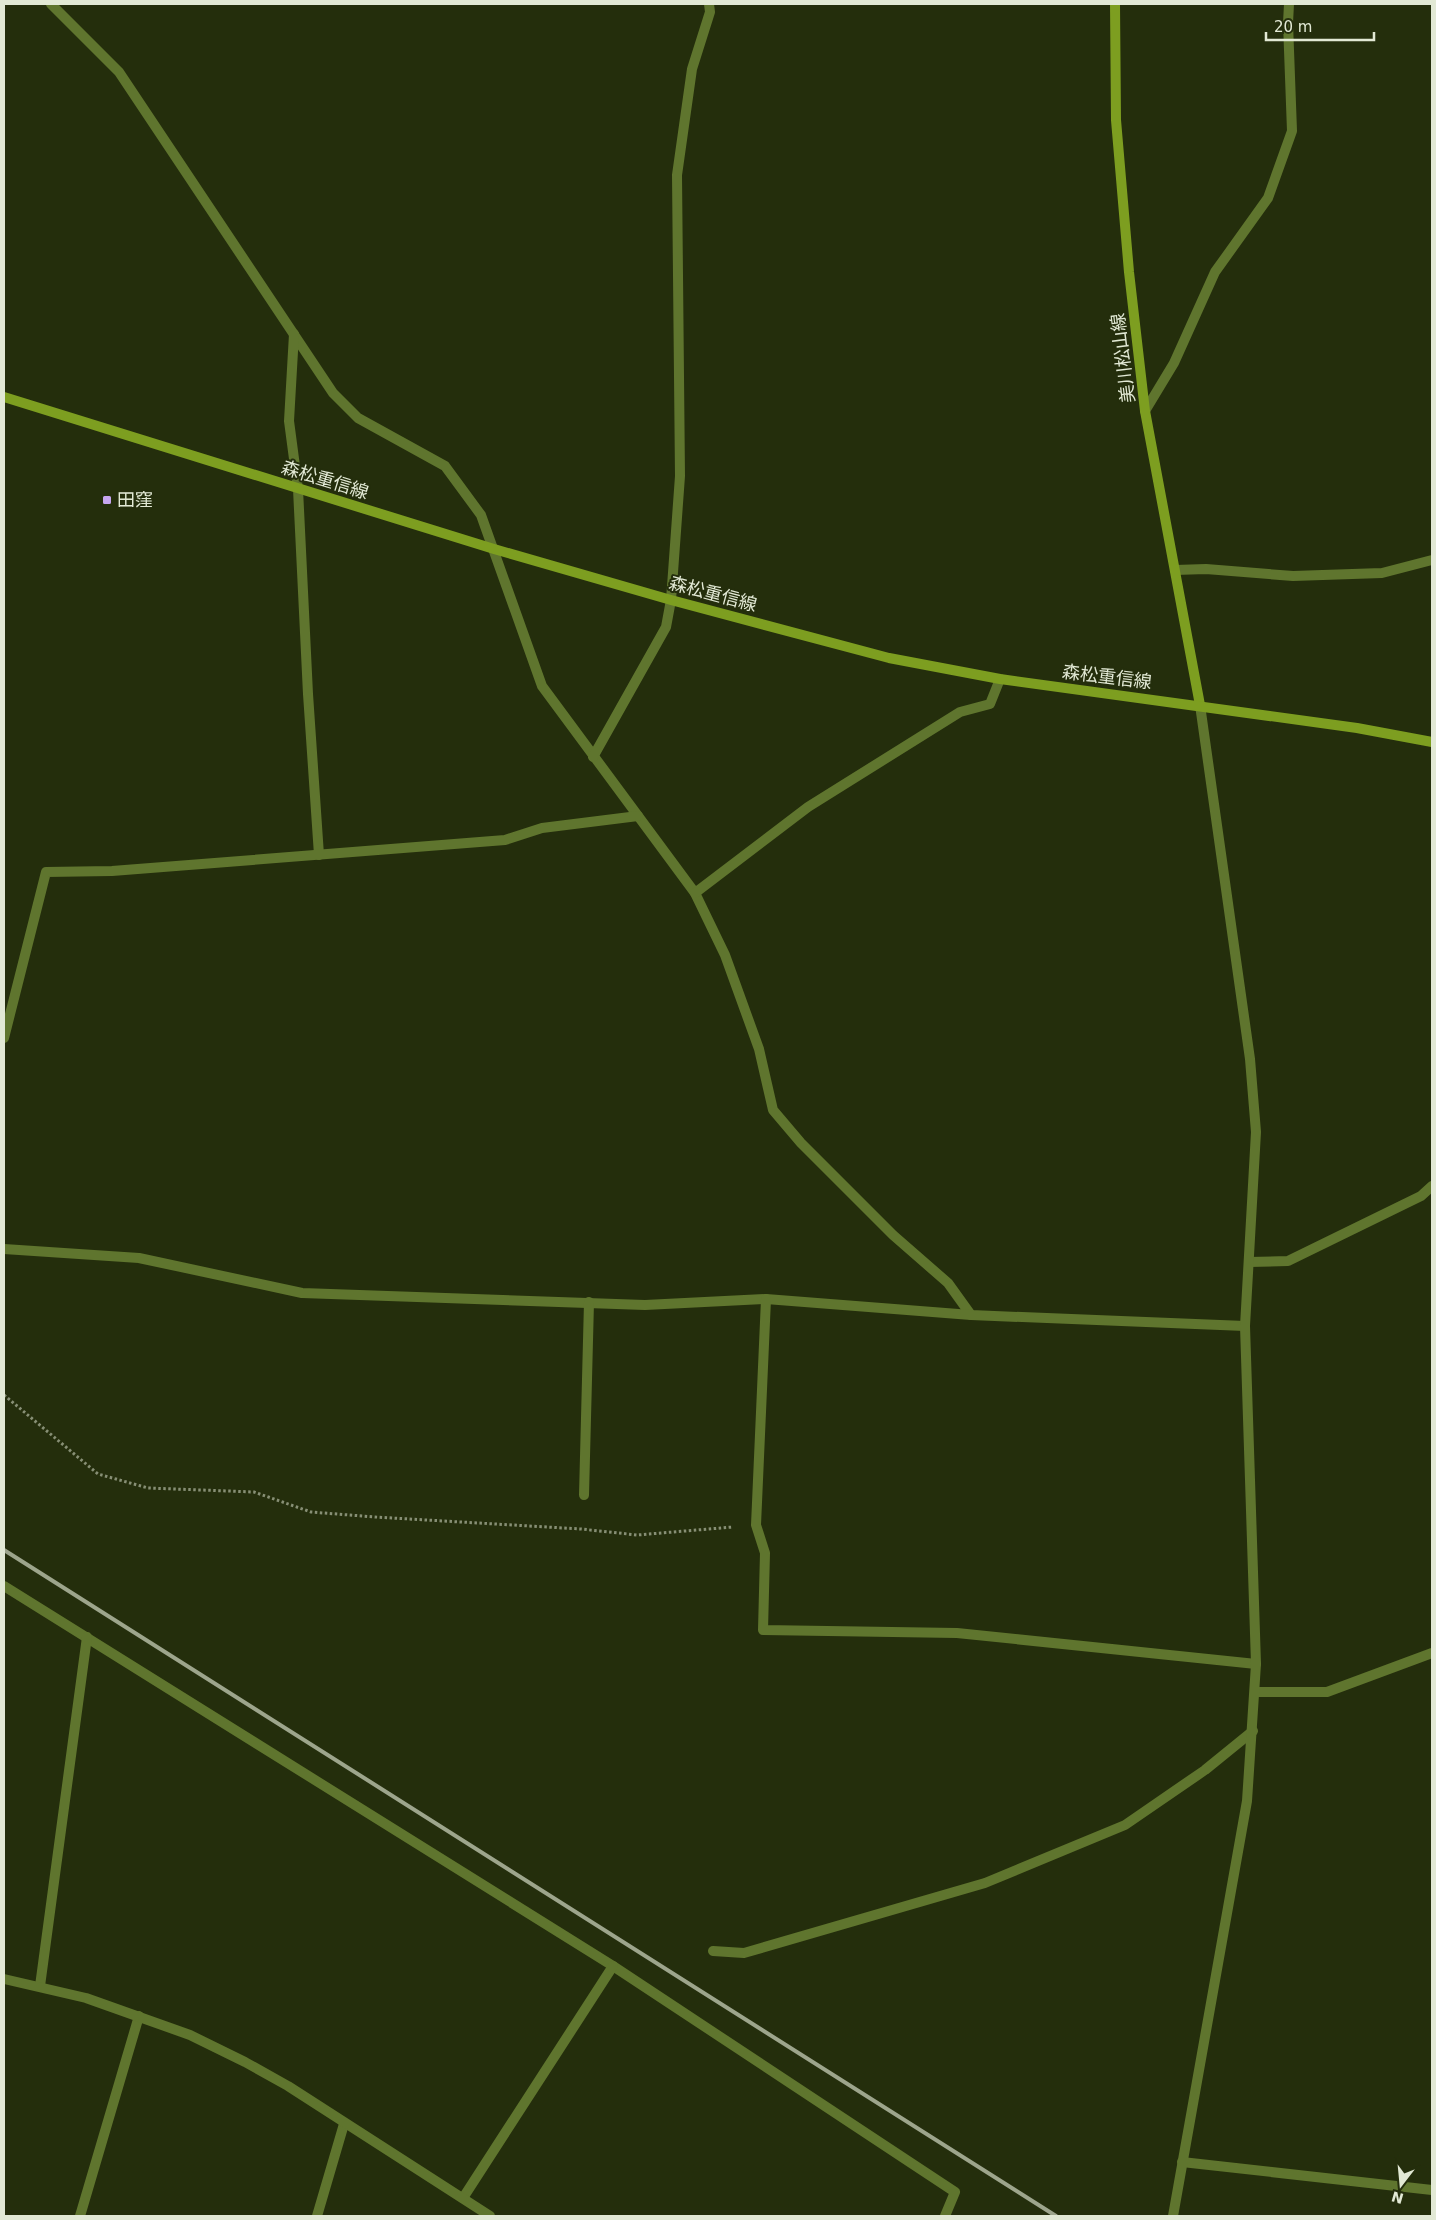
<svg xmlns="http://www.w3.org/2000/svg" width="1436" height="2220" viewBox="0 0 1436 2220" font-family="'DejaVu Sans','Noto Sans JP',sans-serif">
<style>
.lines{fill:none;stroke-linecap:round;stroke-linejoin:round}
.path{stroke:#878f75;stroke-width:3;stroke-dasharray:2.5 2.5;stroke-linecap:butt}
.minor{stroke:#5f752e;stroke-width:10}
.tertiary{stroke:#5f752e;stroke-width:10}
.secondary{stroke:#7d9e20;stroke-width:10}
.rail{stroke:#9da58c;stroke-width:4}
.poi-dot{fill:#c6a6f0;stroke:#242e0c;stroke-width:2}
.labels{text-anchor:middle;stroke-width:4;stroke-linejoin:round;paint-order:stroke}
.street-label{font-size:18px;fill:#e2e9d5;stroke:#242e0c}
.poi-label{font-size:18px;fill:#e2e9d5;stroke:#242e0c;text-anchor:start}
</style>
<rect width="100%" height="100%" fill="#242e0c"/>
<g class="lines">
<path class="path" d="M 4,1395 L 98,1474 L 148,1488 L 254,1492 L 311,1512 L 375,1517 L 581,1529 L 637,1535 L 733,1527"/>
<g class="minor">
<path d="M 51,4 L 119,72 L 333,393 L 358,418 L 445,466 L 481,515 L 542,686 L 695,893 L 725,955 L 759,1049 L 773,1110 L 801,1143 L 893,1235 L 948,1283 L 971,1315"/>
<path d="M 294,334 L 289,421 L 298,489 L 308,694 L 319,855"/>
<path d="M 1145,411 L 1174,363 L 1215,272 L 1268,198 L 1292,131 L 1288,23 L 1289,4"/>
<path d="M 1175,570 L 1206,569 L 1293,576 L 1382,573 L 1432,560"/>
<path d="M 593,757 L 666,627 L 671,600 L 680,476 L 677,175 L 692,69 L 710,12 L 709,4"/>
<path d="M 695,893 L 808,807 L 960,712 L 990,704 L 1000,679"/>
<path d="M 4,1038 L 46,872 L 112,871 L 505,840 L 542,828 L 638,816"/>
<path d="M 4,1249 L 139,1258 L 302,1293 L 645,1305 L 766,1299 L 971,1315 L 1245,1326"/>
<path d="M 1249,1262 L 1288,1261 L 1421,1196 L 1432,1186"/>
<path d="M 766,1299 L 756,1525 L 765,1553 L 763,1630 L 957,1633 L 1256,1664"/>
<path d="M 584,1495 L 589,1302"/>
<path d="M 4,1586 L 613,1966 L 955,2192 L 945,2216"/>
<path d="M 1255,1692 L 1327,1692 L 1432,1653"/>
<path d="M 713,1951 L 744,1953 L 985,1883 L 1125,1825 L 1205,1770 L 1253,1731"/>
<path d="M 40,1986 L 87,1637"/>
<path d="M 1182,2162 L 1432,2190"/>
<path d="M 463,2198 L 613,1966"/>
<path d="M 80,2216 L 139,2016"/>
<path d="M 317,2216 L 344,2124"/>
</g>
<g class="tertiary">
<path d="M 4,1979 L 86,1998 L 190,2035 L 245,2062 L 288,2086 L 490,2216"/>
<path d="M 1173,2216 L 1247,1801 L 1256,1664 L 1245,1326 L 1256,1132 L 1250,1059 L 1200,705"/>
</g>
<g class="secondary">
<path d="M 1115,4 L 1116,120 L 1129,272 L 1145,411 L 1200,705"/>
<path d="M 4,397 L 494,549 L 671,600 L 889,658 L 1000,679 L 1357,728 L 1432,742"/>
</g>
<path class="rail" d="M 4,1550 L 1056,2216"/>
</g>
<rect class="poi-dot" x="102" y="495" width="10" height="10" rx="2.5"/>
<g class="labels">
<g class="street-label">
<text transform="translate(1123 358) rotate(-97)" y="6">美川松山線</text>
<text transform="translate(325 480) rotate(17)" y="6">森松重信線</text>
<text transform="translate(713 594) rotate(15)" y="6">森松重信線</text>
<text transform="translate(1107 677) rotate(7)" y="6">森松重信線</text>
</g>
<g class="poi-label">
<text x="117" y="506">田窪</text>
</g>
</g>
<rect width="1436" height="2220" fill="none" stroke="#e2e9d5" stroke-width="10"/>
<g transform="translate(1401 2185) rotate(196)" stroke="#242e0c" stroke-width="4" paint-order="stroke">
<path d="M0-4L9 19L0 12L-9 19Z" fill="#e2e9d5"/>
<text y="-8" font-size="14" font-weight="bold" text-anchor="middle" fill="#e2e9d5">N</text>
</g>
<path d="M1266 32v8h108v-8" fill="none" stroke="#e2e9d5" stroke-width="2.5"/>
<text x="1274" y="32" font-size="15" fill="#e2e9d5" stroke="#242e0c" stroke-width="4" paint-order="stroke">20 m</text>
</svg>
